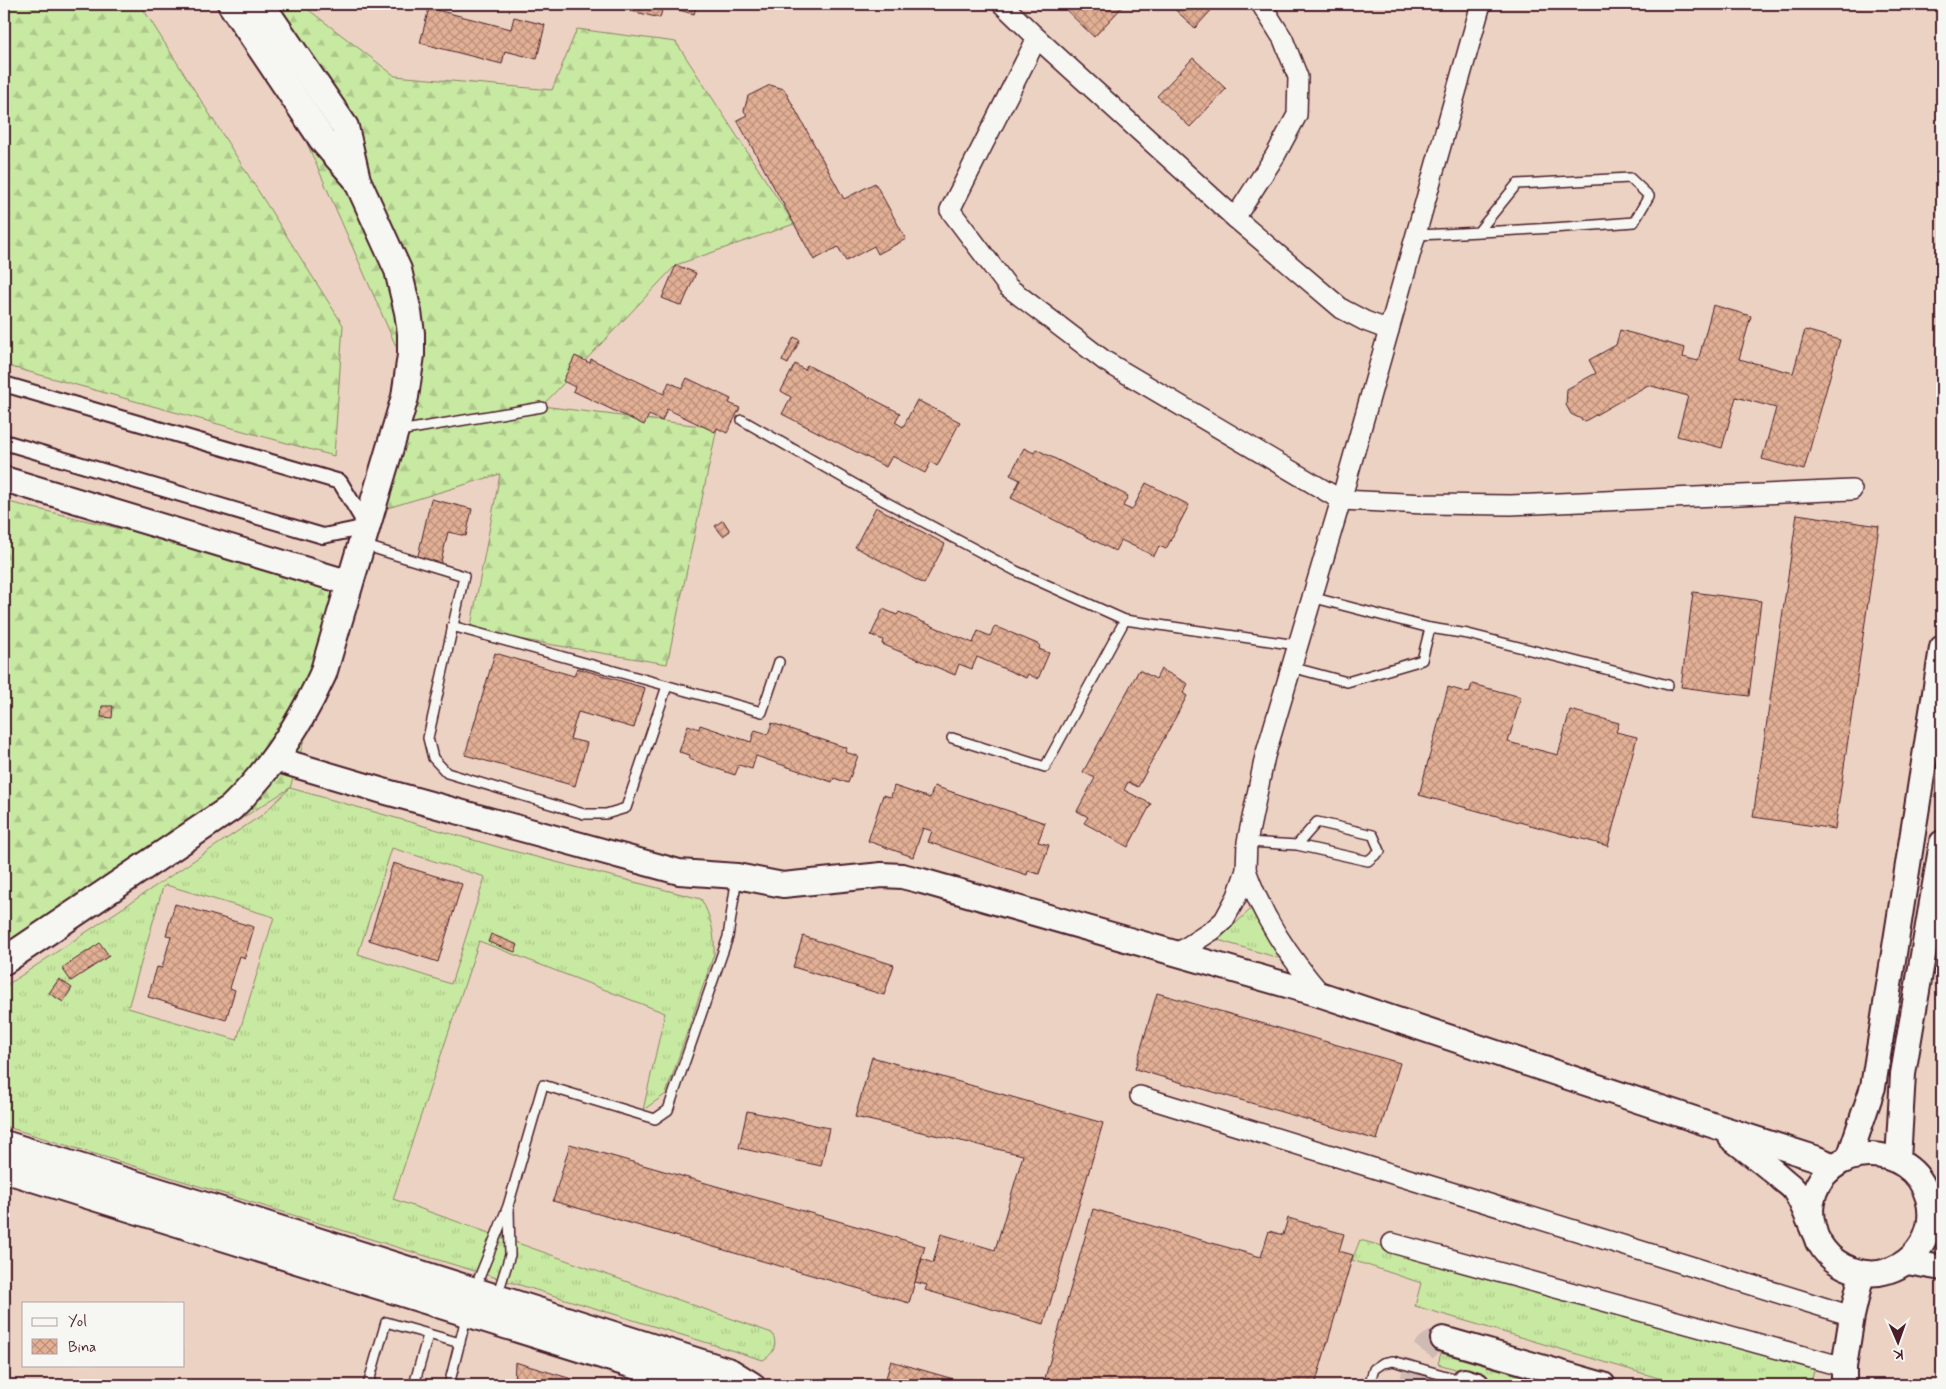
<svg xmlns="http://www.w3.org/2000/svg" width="1946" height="1389" viewBox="0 0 1946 1389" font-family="Mynerve,sans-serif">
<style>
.built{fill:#ecd2c2;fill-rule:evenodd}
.grass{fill:url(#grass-tufts);stroke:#898466;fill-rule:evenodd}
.forest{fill:url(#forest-firs);stroke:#898466}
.building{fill:url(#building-cross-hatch);stroke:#4a1f2b}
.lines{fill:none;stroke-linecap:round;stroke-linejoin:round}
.tertiary-tunnel{stroke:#cfbab4;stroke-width:24;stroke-dasharray:24 12;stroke-linecap:butt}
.service-casing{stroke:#4a1f2b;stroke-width:12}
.pedestrian-casing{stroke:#4a1f2b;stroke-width:18}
.minor-casing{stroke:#4a1f2b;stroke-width:22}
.tertiary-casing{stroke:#4a1f2b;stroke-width:28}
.secondary-casing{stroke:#4a1f2b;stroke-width:30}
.service{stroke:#f6f6f2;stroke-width:9}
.pedestrian{stroke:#f6f6f2;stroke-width:14}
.minor{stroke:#f6f6f2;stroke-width:19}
.tertiary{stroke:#f6f6f2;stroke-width:24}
.secondary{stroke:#f6f6f2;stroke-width:26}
</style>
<defs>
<pattern id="grass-tufts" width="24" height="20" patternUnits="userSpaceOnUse" patternTransform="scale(1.25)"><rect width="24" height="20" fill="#c8e9a1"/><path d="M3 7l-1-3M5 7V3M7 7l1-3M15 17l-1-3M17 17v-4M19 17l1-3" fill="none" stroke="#adc78b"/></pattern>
<pattern id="forest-firs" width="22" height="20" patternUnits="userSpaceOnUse" patternTransform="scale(1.25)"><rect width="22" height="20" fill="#c8e9a1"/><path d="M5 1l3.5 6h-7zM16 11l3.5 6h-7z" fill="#adc78b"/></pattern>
<pattern id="building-cross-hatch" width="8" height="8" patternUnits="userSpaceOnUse" patternTransform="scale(1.25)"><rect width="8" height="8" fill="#e3b095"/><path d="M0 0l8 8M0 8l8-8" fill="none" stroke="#ba8f7a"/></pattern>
</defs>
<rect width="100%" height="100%" fill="#f0e1d6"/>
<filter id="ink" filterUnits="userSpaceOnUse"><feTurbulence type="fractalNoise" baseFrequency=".02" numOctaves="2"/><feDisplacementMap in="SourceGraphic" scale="10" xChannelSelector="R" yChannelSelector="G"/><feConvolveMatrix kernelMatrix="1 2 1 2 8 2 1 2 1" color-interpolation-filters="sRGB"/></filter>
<g filter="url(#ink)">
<path class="built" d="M 4,4 L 1942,4 L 1942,1385 L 4,1385 ZM 24,1303 L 184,1303 L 184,1365 L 24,1365 Z"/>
<g class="grass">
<path d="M 290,788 L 505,849 L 701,899 C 711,917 715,933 714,954 L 666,1094 L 643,1110 L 665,1013 L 479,941 L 393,1199 L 772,1333 C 778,1344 774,1354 763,1360 L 4,1126 L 4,987 L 262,815 ZM 392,848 L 485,877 L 451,984 L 358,954 ZM 166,885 L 274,917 L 237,1040 L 128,1008 L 163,887 Z"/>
<path d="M 1251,909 L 1282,959 L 1218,940 Z"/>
<path d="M 1360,1240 L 1816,1364 L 1810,1385 L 1682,1385 L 1415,1306 L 1421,1283 L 1352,1260 Z"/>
<path d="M 1441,1353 L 1554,1385 L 1511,1385 L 1438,1364 Z"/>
</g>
<g class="forest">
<path d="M 4,4 L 140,4 L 343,325 L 334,456 L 4,365 Z"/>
<path d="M 246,4 L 301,4 L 395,76 L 552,90 L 577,29 L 676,42 L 794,224 L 676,265 L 542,406 L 717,428 L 667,664 L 470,631 L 500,474 L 371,513 L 409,376 Z"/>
<path d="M 4,501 L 350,583 L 290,788 L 4,968 Z"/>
</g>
<g class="building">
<path d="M 602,4 L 697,4 L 694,14 L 663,6 L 660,18 Z"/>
<path d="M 1062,4 L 1125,4 L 1094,37 L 1061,5 Z"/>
<path d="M 1169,4 L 1217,4 L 1195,28 Z"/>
<path d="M 429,8 L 511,29 L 514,17 L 545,25 L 537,59 L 505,51 L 502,64 L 420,43 Z"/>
<path d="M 1193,58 L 1226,89 L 1190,127 L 1157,96 Z"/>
<path d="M 770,85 L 784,89 L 844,199 L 875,183 L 906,239 L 878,254 L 874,246 L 846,261 L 838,247 L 814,260 L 737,120 L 747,115 L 744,111 L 748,96 Z"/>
<path d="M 676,265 L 696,273 L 682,306 L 662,298 Z"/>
<path d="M 1713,305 L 1751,316 L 1739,359 L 1793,373 L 1805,330 L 1840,340 L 1804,470 L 1762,459 L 1776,408 L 1736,397 L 1722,448 L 1677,436 L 1688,396 L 1648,385 L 1585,421 L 1571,414 L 1566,405 L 1567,389 L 1596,373 L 1589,360 L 1616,345 L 1620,330 L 1685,348 L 1683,357 L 1698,361 Z"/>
<path d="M 794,337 L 800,340 L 788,364 L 782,361 Z"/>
<path d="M 575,356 L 590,363 L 591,359 L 664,394 L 669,382 L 682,388 L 687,378 L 731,399 L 729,403 L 740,408 L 727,433 L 717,428 L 715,432 L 667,409 L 662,421 L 649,415 L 644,425 L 573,391 L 575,387 L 563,381 Z"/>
<path d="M 795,364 L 805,370 L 807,365 L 900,413 L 895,422 L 903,427 L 917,400 L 960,422 L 937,466 L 931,462 L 925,473 L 892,456 L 886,467 L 782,414 L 791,397 L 781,391 Z"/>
<path d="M 1024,448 L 1034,453 L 1036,449 L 1128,496 L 1123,506 L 1132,510 L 1146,483 L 1189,505 L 1166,549 L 1159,546 L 1154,556 L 1121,540 L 1115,551 L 1011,498 L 1020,480 L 1010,475 Z"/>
<path d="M 431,499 L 472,509 L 466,536 L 448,532 L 440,566 L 417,560 Z"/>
<path d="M 876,507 L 945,544 L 924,584 L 855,547 Z"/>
<path d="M 1797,514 L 1879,526 L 1835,829 L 1753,817 Z"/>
<path d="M 723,520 L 730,531 L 723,536 L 715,526 Z"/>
<path d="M 1693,592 L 1761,601 L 1749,696 L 1681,687 Z"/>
<path d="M 883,609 L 897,615 L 899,612 L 973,643 L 978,631 L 990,636 L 995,626 L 1040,645 L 1039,649 L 1049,653 L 1038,679 L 1028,674 L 1026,678 L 977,657 L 972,669 L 959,664 L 955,675 L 882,644 L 883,640 L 871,635 Z"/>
<path d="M 495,653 L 574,676 L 577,668 L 645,688 L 634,728 L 578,712 L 570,739 L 587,743 L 575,786 L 465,755 Z"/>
<path d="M 1161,669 L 1188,684 L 1183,693 L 1187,696 L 1138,787 L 1128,782 L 1124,790 L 1151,804 L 1128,847 L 1084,823 L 1088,817 L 1077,811 L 1095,778 L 1083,772 L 1139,670 L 1156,679 Z"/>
<path d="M 1472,684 L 1521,697 L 1508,742 L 1558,755 L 1570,710 L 1619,723 L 1616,732 L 1637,737 L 1608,846 L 1419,795 L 1448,687 L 1469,693 Z"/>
<path d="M 102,706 L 113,706 L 112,718 L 101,717 Z"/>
<path d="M 772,723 L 847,748 L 845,752 L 858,756 L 848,783 L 834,778 L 832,782 L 756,756 L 752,769 L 739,765 L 735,775 L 689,759 L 690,755 L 679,752 L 688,725 L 699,729 L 700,725 L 751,742 L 755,730 L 768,734 Z"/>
<path d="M 894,786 L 930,798 L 934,786 L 1045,823 L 1038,842 L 1049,845 L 1039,874 L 1028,871 L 1027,875 L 928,842 L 932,831 L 923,828 L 913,857 L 868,841 L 883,795 L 891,797 Z"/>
<path d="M 393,863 L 462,884 L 438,962 L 369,940 Z"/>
<path d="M 175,904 L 254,927 L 245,958 L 240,956 L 230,988 L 235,990 L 226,1020 L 148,997 L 157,967 L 162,968 L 171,936 L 166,935 Z"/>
<path d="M 491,934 L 518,945 L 515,952 L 488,942 Z"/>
<path d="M 803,936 L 894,965 L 884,995 L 793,967 Z"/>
<path d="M 100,943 L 109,956 L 71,981 L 62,968 Z"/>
<path d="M 59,979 L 72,988 L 63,1002 L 49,993 Z"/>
<path d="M 1157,993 L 1400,1063 L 1377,1140 L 1135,1069 Z"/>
<path d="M 872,1057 L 1103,1123 L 1044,1324 L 925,1290 L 927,1285 L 915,1282 L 922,1259 L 933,1263 L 941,1234 L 995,1250 L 1023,1155 L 855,1117 Z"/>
<path d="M 747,1111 L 829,1128 L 821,1166 L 739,1148 Z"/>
<path d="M 570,1144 L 925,1246 L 909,1303 L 553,1201 Z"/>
<path d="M 1093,1209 L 1261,1257 L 1269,1231 L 1283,1235 L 1288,1218 L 1344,1234 L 1339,1251 L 1353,1255 L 1315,1385 L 1043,1385 Z"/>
<path d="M 891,1361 L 974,1385 L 884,1385 Z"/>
<path d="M 515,1362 L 592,1385 L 514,1385 Z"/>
</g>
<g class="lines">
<path class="tertiary-tunnel" d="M 1411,1385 C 1417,1364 1419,1345 1443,1339"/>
<g class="service-casing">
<g id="service">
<path d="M 1416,235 C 1489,232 1561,228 1634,222 L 1649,196 L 1630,178 L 1517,184 L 1478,232"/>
<path d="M 742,420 L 884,501 L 1016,571 L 1125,620 L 1297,645"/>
<path d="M 399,431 L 542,407"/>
<path d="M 363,545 L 464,576 L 428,738 L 433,758 L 447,773 L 584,814 L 606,814 L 626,808 L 667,686"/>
<path d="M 1311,597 L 1430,628 L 1468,634 L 1668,685"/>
<path d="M 452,626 L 762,712 L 779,662"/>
<path d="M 1291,667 L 1347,682 L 1422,660 L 1430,628"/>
<path d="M 952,738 L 1045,767 L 1125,620"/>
<path d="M 1247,842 L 1297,845 L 1368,861 L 1380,851 L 1373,835 L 1317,822 L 1297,845"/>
<path d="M 475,1288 L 508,1206 L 543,1085 L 655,1119 L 668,1110 L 728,937 L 737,876"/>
<path d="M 497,1296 L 510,1255 L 509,1209"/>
<path d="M 368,1385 L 386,1322 L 460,1343"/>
<path d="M 414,1385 L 428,1335"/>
<path d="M 449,1385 L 467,1314"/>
<path d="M 1369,1385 L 1374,1369 L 1383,1363 L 1393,1361 L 1464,1381"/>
</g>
</g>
<g class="pedestrian-casing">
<path id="pedestrian" d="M 4,384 L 340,482 L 367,527 L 323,536 L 4,442"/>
</g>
<g class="minor-casing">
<g id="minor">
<path d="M 1002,4 L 1037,38 L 1235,218 L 1342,309 L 1365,321 L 1389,330"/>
<path d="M 1037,38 L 950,210 L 1008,287 L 1105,361 L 1341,500 L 1425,504 L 1511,505 L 1852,490"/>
<path d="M 1235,218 L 1275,156 L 1297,115 L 1298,77 L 1283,39 L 1261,4"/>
<path d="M 1246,870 C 1263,918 1288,956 1322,995"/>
<path d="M 1176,954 L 1213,930 L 1224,920 L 1237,896 L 1246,870 L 1247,842 L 1265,756 L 1341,500 L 1481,4"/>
<path d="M 1140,1096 L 1852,1316"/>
<path d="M 1392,1243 L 1844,1367"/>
</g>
</g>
<g class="tertiary-casing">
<g id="tertiary">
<path d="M 4,479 L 350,583"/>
<path d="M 275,759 L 383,791 L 679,872 L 737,876 L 783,885 L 882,875 L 902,876 L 922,881 L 1322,995 L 1718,1127 L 1815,1158 L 1834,1166"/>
<path d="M 1731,1138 C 1748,1151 1765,1164 1781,1178 C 1785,1182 1792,1186 1795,1191 C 1814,1221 1813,1257 1853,1270 C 1861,1273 1870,1274 1879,1273 C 1900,1269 1916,1257 1925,1238 C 1931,1225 1932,1212 1928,1198 C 1912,1139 1823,1141 1812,1202 C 1809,1216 1813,1229 1818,1242"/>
<path d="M 1849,1158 L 1873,1087 L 1942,648"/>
<path d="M 1898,1160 L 1903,1074 L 1942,843"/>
<path d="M 1907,1262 L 1942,1268"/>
<path d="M 1443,1339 L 1603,1385"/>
<path d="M 1463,1385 L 1464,1381 L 1477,1385"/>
<path d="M 1844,1385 L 1844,1367 L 1852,1316 L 1862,1273"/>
</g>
</g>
<g class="secondary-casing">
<g id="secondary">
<path d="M 231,4 L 324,142 L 354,176"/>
<path d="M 4,961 L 231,808 C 271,769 300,725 323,674 L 405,397 L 411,355 L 411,333 L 408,312 L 398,270 L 357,180 L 345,127 L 261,4"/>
<path d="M 4,1144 L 222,1211 L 730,1372 L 751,1385"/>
<path d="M 4,1169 L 698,1385"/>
</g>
</g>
<use href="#service" class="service"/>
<use href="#pedestrian" class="pedestrian"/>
<use href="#minor" class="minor"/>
<use href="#tertiary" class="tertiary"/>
<use href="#secondary" class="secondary"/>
</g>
</g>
<rect width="1946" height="1389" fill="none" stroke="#f6f6f2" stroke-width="20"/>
<rect x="10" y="10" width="1926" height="1369" fill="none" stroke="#4a1f2b" stroke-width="2" filter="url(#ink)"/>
<rect x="22" y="1302" width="162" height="65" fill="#f6f6f2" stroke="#b1a0a2"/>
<rect x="32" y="1318" width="25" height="8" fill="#f6f6f2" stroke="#b1a0a2"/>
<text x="68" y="1326" font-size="15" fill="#4a1f2b">Yol</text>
<rect x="32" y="1339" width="25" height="15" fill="url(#building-cross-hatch)" stroke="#b1a0a2"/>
<text x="68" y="1352" font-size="15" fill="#4a1f2b">Bina</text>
<g transform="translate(1898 1342) rotate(178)" stroke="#f6f6f2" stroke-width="4" paint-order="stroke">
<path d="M0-4L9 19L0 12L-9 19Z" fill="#4a1f2b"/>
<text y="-8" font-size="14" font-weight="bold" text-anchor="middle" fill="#4a1f2b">K</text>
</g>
</svg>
